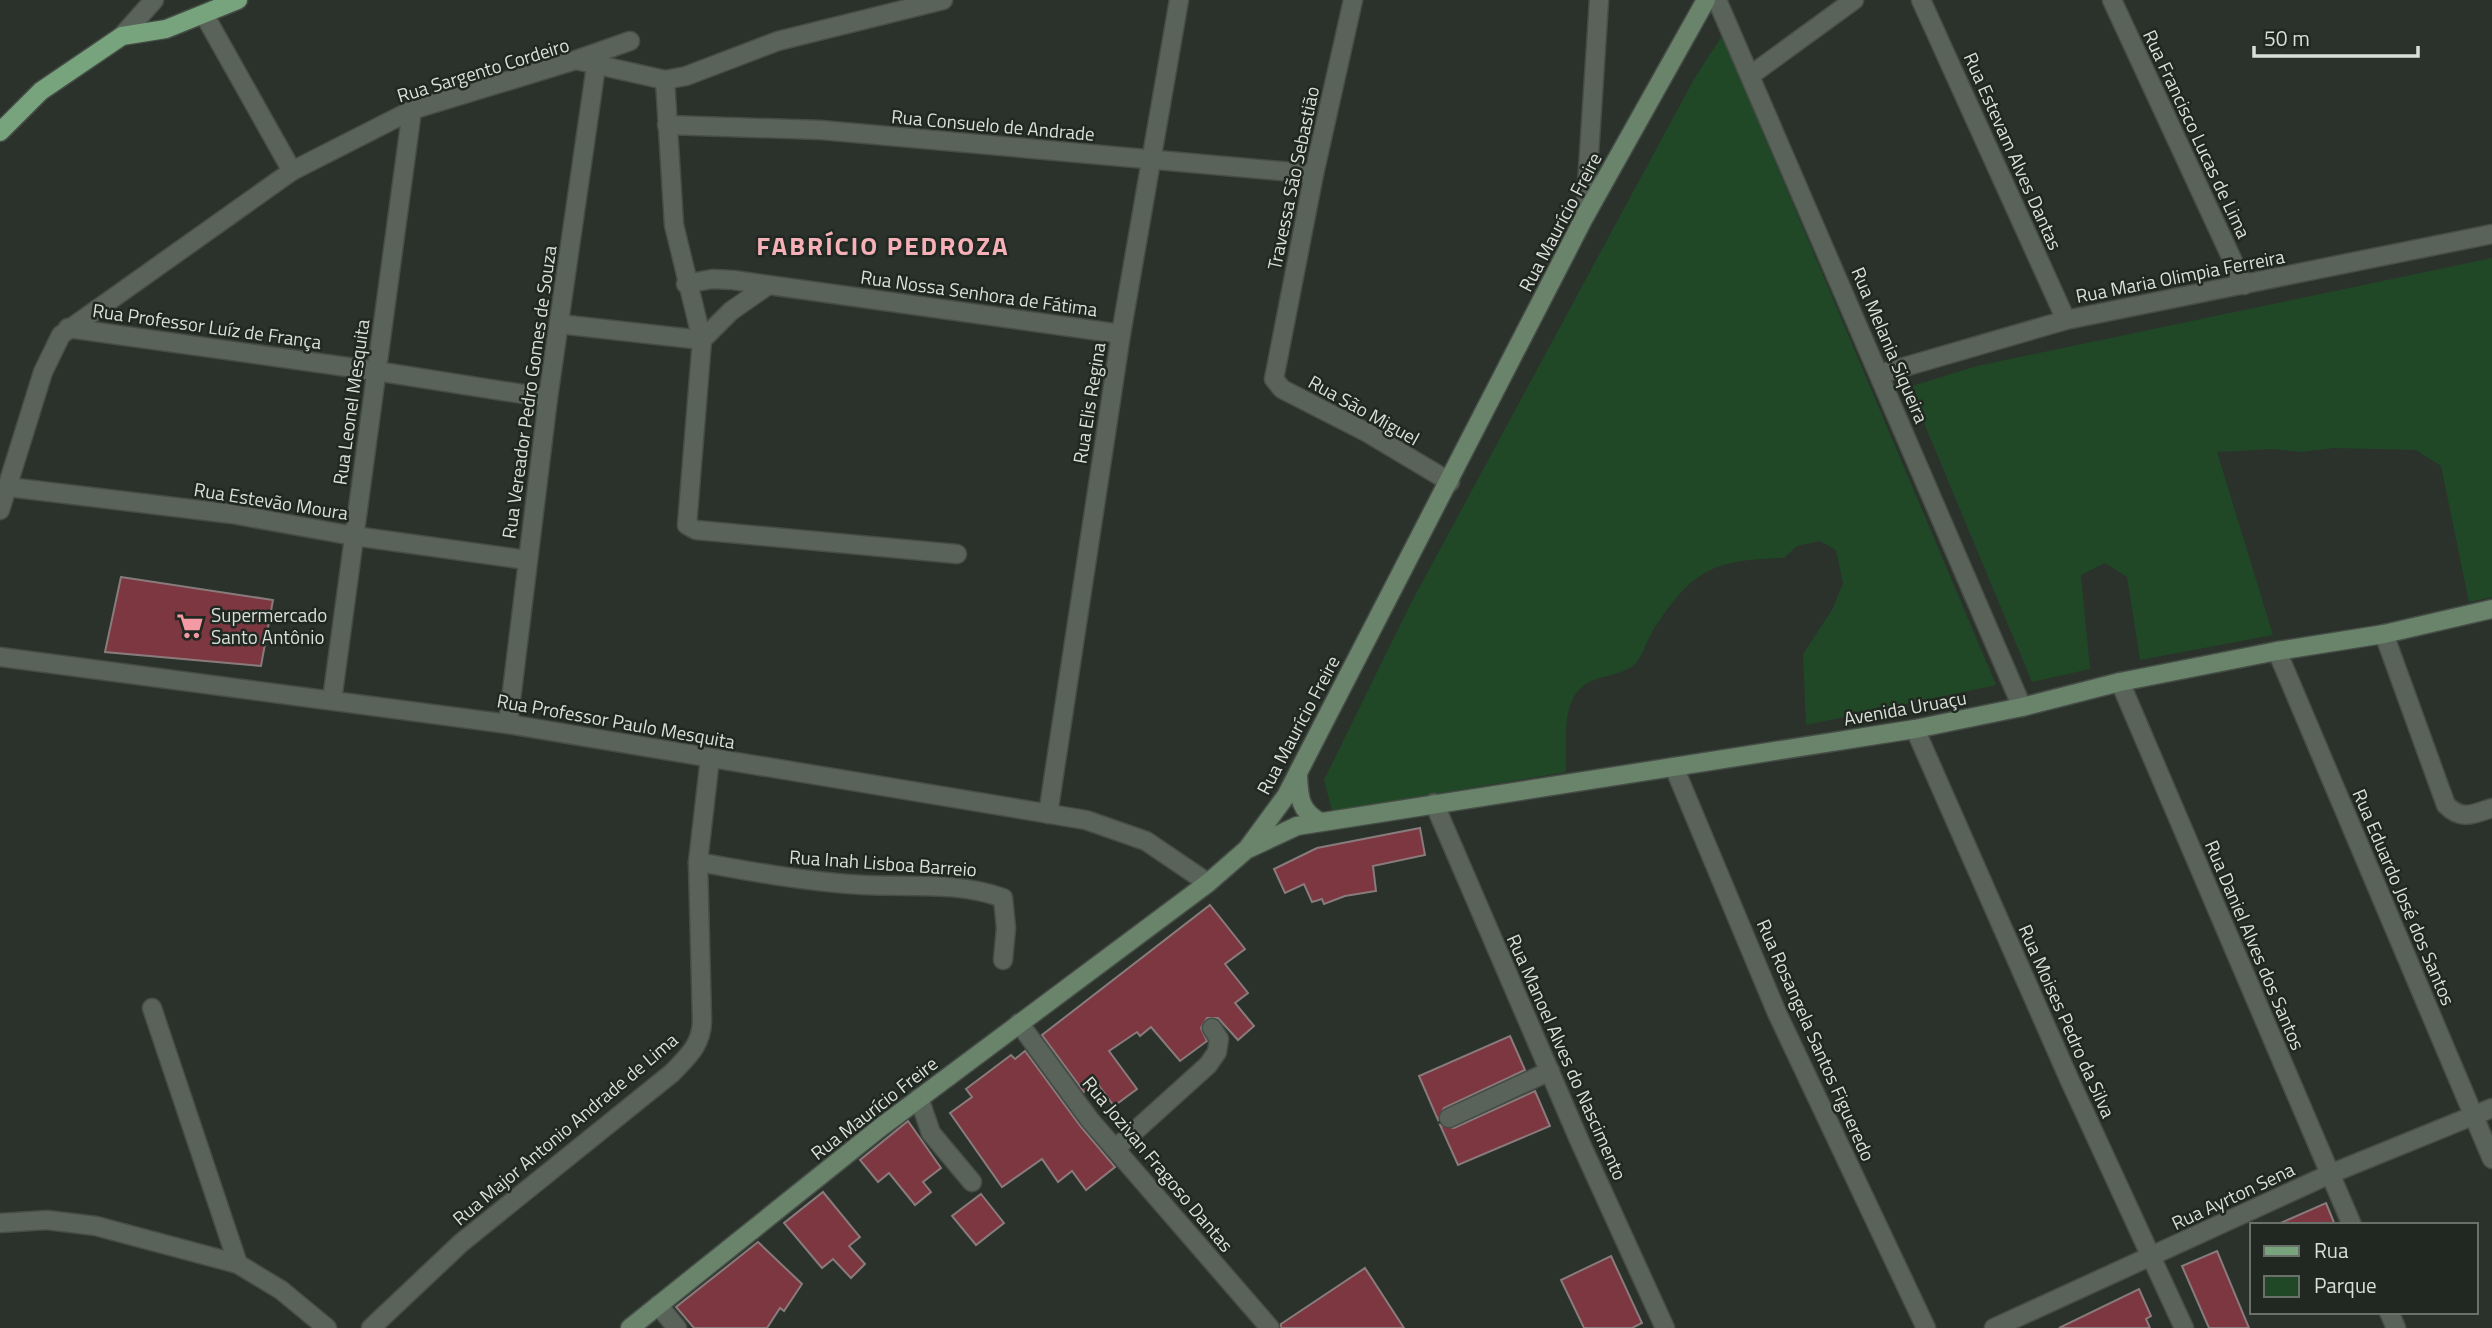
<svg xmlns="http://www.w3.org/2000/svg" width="2492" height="1328" viewBox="0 0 2492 1328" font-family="'Titillium Web',sans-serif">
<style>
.green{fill:#214826}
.building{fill:#7d3741;stroke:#897b7c;stroke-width:2}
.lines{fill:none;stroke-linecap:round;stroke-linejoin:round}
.street-casing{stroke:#464d47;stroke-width:21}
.secondary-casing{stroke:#464d47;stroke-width:21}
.primary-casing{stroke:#464d47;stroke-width:21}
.street{stroke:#5a635a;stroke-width:18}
.secondary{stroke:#69846b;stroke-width:18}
.primary{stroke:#77a47c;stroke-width:18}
.labels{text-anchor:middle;stroke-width:5;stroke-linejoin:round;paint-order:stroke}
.street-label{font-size:19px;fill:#dadfda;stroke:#202821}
.poi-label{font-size:19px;fill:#dadfda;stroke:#202821;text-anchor:start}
.district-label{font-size:26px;font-weight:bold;letter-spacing:2px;fill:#f5b1b7;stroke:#202821}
</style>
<rect width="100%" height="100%" fill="#2a322b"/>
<g class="green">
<path d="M 1722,36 L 1996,685 L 1806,725 L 1803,654 L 1832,610 L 1843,583 L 1836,550 L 1820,541 L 1797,546 L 1784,558 C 1710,560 1692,571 1652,632 C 1646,642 1642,658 1634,665 C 1620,676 1603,675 1589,682 C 1559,698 1567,744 1566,772 L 1332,811 L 1324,780 L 1411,603 L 1694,79 Z"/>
<path d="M 2492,258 L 2492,597 L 2469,602 L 2441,466 L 2416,450 L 2334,448 L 2301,452 L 2273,449 L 2217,452 L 2273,635 L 2140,660 L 2127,577 L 2105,563 L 2081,575 L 2090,669 L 2032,682 L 1909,387 L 1977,366 Z"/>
</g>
<g class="building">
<path d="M 121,577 L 273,600 L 261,666 L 105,652 Z"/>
<path d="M 1420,828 L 1425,855 L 1373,866 L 1376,891 L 1345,896 L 1324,904 L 1322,899 L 1312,902 L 1304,884 L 1285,893 L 1274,869 L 1317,848 Z"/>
<path d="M 1210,905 L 1245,949 L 1225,964 L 1248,993 L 1235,1003 L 1254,1026 L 1238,1040 L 1218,1018 L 1207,1018 L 1201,1028 L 1207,1041 L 1180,1061 L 1151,1027 L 1140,1036 L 1137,1032 L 1109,1051 L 1137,1089 L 1114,1106 L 1097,1083 L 1084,1092 L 1042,1035 Z"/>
<path d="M 1510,1036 L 1525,1070 L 1444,1108 L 1438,1120 L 1419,1076 Z"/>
<path d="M 1025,1051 L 1081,1127 L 1115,1167 L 1086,1190 L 1072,1171 L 1058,1182 L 1042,1159 L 1002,1187 L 950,1113 L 972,1097 L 966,1089 L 1011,1055 L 1015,1059 Z"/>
<path d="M 1535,1091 L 1550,1126 L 1458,1165 L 1440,1125 L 1454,1128 Z"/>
<path d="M 908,1121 L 941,1168 L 923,1182 L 931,1192 L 915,1205 L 889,1173 L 878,1182 L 860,1160 Z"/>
<path d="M 823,1192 L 860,1237 L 849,1246 L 865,1264 L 851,1278 L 833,1259 L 822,1268 L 784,1223 Z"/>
<path d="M 981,1194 L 1004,1223 L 976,1245 L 952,1216 Z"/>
<path d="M 2326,1203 L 2335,1225 L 2276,1225 Z"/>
<path d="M 758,1242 L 802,1284 L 784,1311 L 780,1308 L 767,1328 L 694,1328 L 676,1307 Z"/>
<path d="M 2217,1251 L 2249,1328 L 2209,1328 L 2182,1266 Z"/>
<path d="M 1611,1256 L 1642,1323 L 1632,1328 L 1584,1328 L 1561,1280 Z"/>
<path d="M 1365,1268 L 1404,1328 L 1281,1328 L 1281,1324 Z"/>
<path d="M 2139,1289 L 2151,1316 L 2146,1319 L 2150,1328 L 2059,1328 Z"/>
</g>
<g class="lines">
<g class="street-casing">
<g id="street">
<path d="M 1353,0 L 1314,174 L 1274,379 L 1282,389 L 1368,433 L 1450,482"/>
<path d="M 1717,0 L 2022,707"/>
<path d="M 1921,0 L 2066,320"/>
<path d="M 2112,0 L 2244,285"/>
<path d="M 205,16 L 292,171"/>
<path d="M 122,36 L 154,0"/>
<path d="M 576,60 L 630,41"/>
<path d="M 1751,75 L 1854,0"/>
<path d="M 665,80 L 674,225 L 702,340 L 687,525 L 696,530 L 957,554"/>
<path d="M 667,125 L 821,130 L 1314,174"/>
<path d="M 1585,216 L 1599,0"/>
<path d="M 686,284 L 712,279 L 733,280 L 1121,334"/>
<path d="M 559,324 L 702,340 L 731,311 L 767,286"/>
<path d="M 68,328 L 376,371 L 548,398"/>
<path d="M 1880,374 L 2066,320 L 2492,234"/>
<path d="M 8,487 L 232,514 L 354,536 L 527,560"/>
<path d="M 0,510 L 43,372 L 61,335 L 292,171 L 412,110 L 576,60 L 665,80 L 686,76 L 778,41 L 943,0"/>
<path d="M 2384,634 L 2446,805 C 2462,821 2473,814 2492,808"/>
<path d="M 2277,651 L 2492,1159"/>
<path d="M 0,657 L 508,724 L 1086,820 L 1146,841 L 1208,883"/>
<path d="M 2120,682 L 2352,1225"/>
<path d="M 332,700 L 412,110"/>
<path d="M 508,724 L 548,398 L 596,66"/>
<path d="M 1915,729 L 2070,1081 L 2184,1328"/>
<path d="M 1674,767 L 1777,1013 L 1926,1328"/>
<path d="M 1434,803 L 1580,1142 L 1665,1328"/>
<path d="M 1048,814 L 1121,334 L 1179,0"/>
<path d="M 698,862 C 753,872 808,882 864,885 C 910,887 960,882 1003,898 L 1006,928 L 1003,960"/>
<path d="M 152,1008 L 238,1264"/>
<path d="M 1019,1023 L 1090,1120 L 1270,1328"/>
<path d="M 919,1098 L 931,1133 L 972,1182"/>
<path d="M 1449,1118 L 1550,1071"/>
<path d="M 1115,1149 L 1208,1065 L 1217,1052 L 1219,1039 L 1212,1028"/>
<path d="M 0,1223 L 47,1220 L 96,1226 L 238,1264 L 281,1290 L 327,1328"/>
<path d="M 658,1305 L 677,1328"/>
<path d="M 2389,1312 L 2396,1328"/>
<path d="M 371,1328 L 461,1243 L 672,1073 C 687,1057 701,1046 702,1022 L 698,862 L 710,758"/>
<path d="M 1994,1328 L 2330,1174 L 2492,1108"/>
</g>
</g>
<g class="secondary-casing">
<g id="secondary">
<path d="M 1298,776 C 1299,798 1300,811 1320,822"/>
<path d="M 1250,848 L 1297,826 L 1915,729 L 2022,707 L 2120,682 L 2277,651 L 2384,634 L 2492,609"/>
<path d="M 630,1328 L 881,1127 L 1208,883 L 1247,849 L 1286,796 L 1585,216 L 1706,0"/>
</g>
</g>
<g class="primary-casing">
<path id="primary" d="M 0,132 L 41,91 L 122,36 L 166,29 L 238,0"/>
</g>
<use href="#street" class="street"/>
<use href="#secondary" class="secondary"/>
<use href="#primary" class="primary"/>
</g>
<defs>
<g id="supermarket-bare" transform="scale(2.1)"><path d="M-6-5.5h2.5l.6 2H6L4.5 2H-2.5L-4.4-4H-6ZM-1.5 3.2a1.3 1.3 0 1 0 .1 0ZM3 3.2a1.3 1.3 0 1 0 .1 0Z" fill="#f49aa4" stroke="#202821" stroke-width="2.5" paint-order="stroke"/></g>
</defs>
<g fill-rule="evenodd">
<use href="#supermarket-bare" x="190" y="626"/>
</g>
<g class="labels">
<g class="street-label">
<text transform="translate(483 70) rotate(-17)" y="7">Rua Sargento Cordeiro</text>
<text transform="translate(993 125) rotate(5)" y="7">Rua Consuelo de Andrade</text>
<text transform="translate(2197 134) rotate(65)" y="7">Rua Francisco Lucas de Lima</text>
<text transform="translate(2013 151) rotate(66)" y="7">Rua Estevam Alves Dantas</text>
<text transform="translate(1293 178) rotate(-78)" y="7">Travessa São Sebastião</text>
<text transform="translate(1560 222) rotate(-62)" y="7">Rua Maurício Freire</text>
<text transform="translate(2180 276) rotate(-11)" y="7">Rua Maria Olimpia Ferreira</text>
<text transform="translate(979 293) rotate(8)" y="7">Rua Nossa Senhora de Fátima</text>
<text transform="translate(207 326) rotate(8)" y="7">Rua Professor Luíz de França</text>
<text transform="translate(1890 345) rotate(67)" y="7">Rua Melania Siqueira</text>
<text transform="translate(529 392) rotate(-82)" y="7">Rua Vereador Pedro Gomes de Souza</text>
<text transform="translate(351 402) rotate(-82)" y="7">Rua Leonel Mesquita</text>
<text transform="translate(1089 403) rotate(-81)" y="7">Rua Elis Regina</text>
<text transform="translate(1364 410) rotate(29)" y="7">Rua São Miguel</text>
<text transform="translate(271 501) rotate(9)" y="7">Rua Estevão Moura</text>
<text transform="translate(1905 708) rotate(-10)" y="7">Avenida Uruaçu</text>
<text transform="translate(616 721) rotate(10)" y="7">Rua Professor Paulo Mesquita</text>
<text transform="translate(1298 725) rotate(-62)" y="7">Rua Maurício Freire</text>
<text transform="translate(883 863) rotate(4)" y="7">Rua Inah Lisboa Barreio</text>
<text transform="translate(2404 897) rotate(67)" y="7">Rua Eduardo José dos Santos</text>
<text transform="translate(2255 945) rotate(67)" y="7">Rua Daniel Alves dos Santos</text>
<text transform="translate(2067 1021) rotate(66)" y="7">Rua Moises Pedro da Silva</text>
<text transform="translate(1816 1040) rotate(66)" y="7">Rua Rosangela Santos Figueredo</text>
<text transform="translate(1567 1057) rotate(66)" y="7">Rua Manoel Alves do Nascimento</text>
<text transform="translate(874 1108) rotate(-38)" y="7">Rua Maurício Freire</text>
<text transform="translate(565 1129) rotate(-40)" y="7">Rua Major Antonio Andrade de Lima</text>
<text transform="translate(1158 1164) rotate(50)" y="7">Rua Jozivan Fragoso Dantas</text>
<text transform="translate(2233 1196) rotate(-25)" y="7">Rua Ayrton Sena</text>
</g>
<g class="poi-label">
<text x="211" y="622">Supermercado<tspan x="211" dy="22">Santo Antônio</tspan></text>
</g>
<g class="district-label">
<text x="883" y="255">FABRÍCIO PEDROZA</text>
</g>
</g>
<rect x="2250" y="1223" width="228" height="91" fill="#202821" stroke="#6a716b" stroke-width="2"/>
<rect x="2264" y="1246" width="35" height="10" fill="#77a47c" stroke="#6a716b" stroke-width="2"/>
<text x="2314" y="1258" font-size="21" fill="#dadfda">Rua</text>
<rect x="2264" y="1276" width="35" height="21" fill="#214826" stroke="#6a716b" stroke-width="2"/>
<text x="2314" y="1293" font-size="21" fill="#dadfda">Parque</text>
<path d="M2254 46v10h164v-10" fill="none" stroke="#dadfda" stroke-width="3.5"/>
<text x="2264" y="46" font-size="21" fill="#dadfda" stroke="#202821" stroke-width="5" paint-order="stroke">50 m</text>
</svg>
